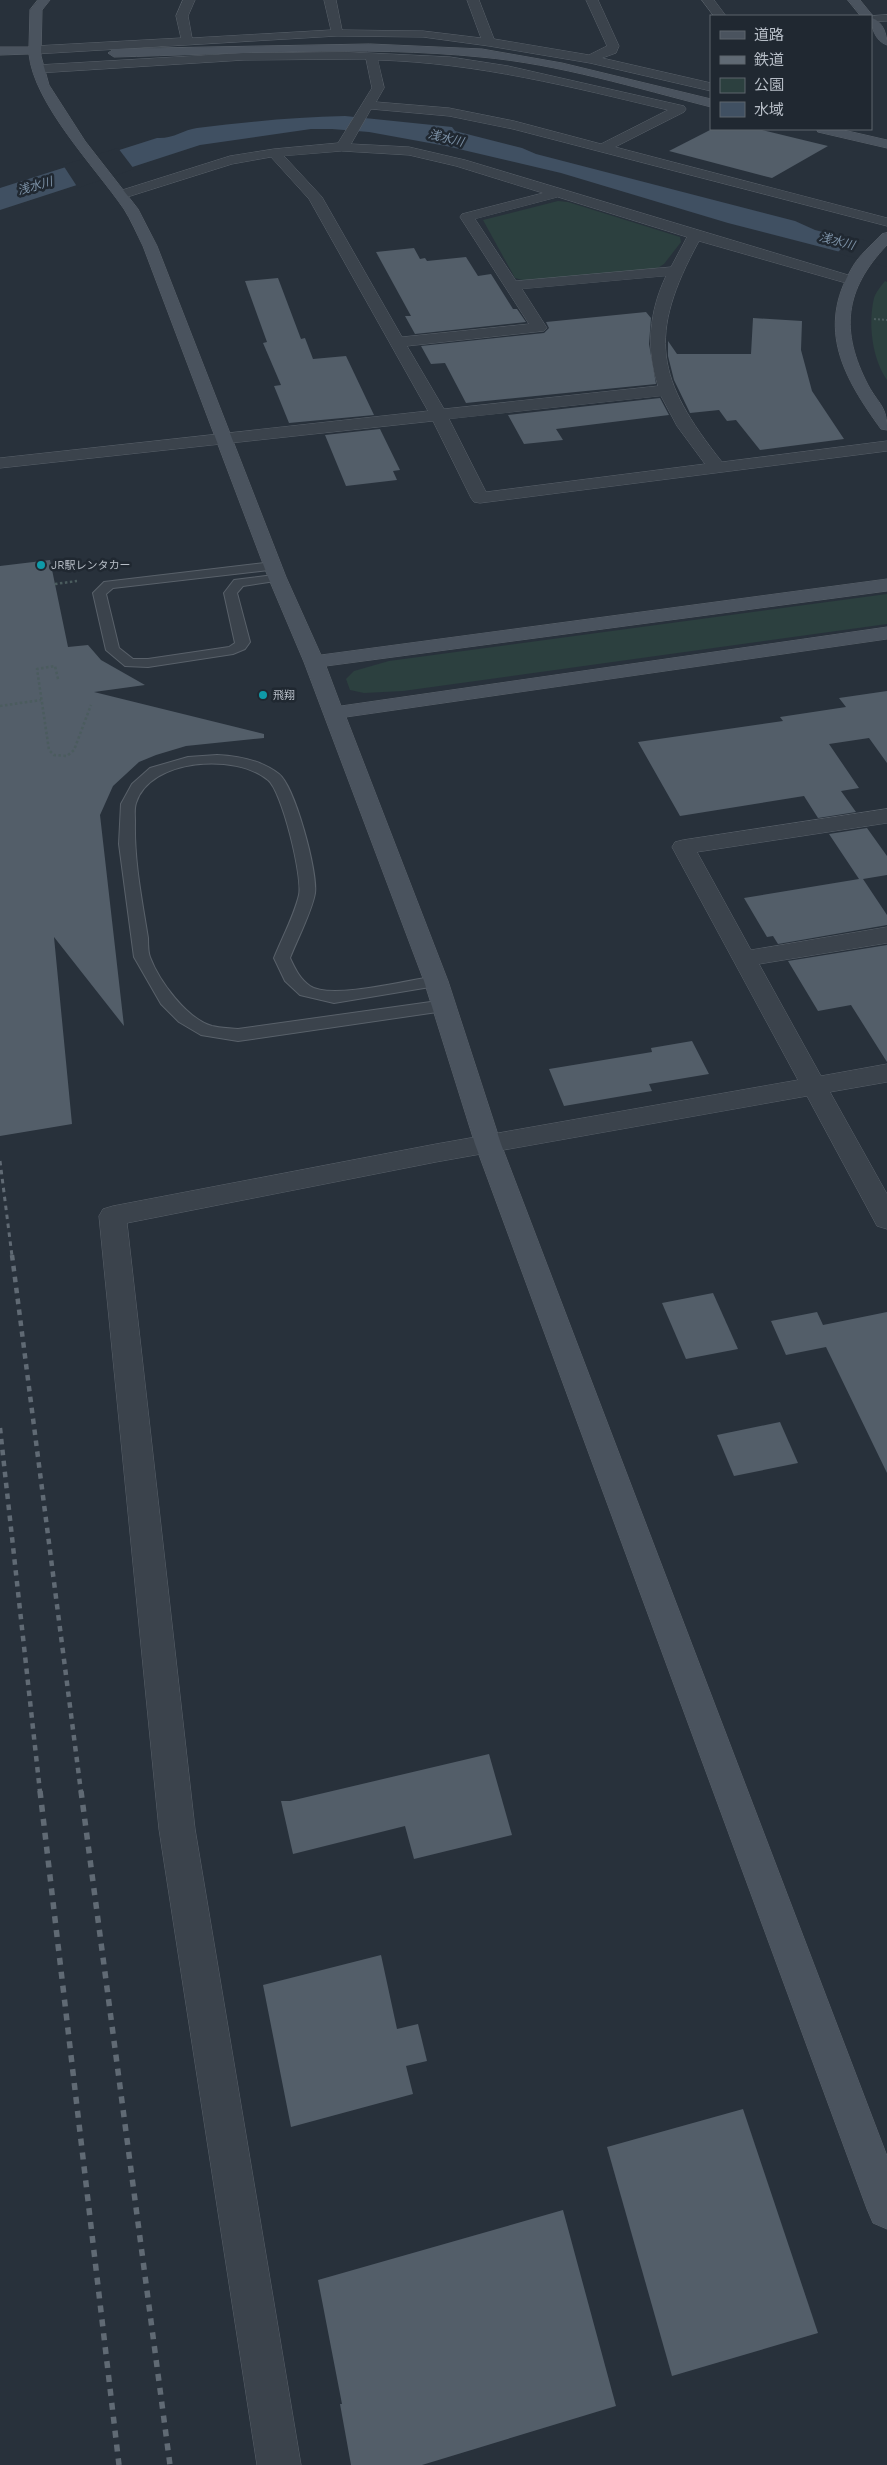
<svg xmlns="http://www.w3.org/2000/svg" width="887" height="2465" viewBox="0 0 887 2465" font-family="'Work Sans','Noto Sans JP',sans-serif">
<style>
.green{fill:#2c403f}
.water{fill:#405062}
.pier{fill:#28313b}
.building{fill:#535e69}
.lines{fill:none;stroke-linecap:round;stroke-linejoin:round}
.lane-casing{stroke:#59616a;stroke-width:2}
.street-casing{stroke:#59616a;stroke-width:1}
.secondary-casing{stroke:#59616a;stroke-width:1}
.path-far1{stroke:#4b5c5e;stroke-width:2;stroke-dasharray:2 2;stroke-linecap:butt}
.path{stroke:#4b5c5e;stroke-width:2.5;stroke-dasharray:2.5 2.5;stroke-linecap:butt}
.lane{fill:#3b434c;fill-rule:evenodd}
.street{fill:#3b434c;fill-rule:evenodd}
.secondary{fill:#4a535e;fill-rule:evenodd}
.rail-far2{stroke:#606a74;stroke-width:3;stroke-dasharray:4.5 4.5;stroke-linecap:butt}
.rail-far1{stroke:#606a74;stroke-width:4.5;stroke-dasharray:5.5 5.5;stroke-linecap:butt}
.rail{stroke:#606a74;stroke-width:5.5;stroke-dasharray:7 7;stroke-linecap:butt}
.culture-dot{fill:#0f9aa8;stroke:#202831;stroke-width:2}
.labels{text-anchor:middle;stroke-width:5;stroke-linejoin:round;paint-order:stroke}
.far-poi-label{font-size:11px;fill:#b7bec7;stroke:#202831;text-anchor:start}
.far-water-label{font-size:12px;font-style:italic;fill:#7c91a6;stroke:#202831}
</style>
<rect width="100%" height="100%" fill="#28313b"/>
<g class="green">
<path d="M 558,201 L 568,202 L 680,237 L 681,242 L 664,264 L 656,269 L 526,281 L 515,278 L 483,220 Z"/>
<path d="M 885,281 L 887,282 L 887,380 C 872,358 868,324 874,298 C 876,292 881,286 885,281 Z"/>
<path d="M 887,594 L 887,624 L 403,691 L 364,693 L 350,690 L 346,679 L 354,671 L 389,661 Z"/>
</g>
<path class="water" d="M 345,116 L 452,127 L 455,131 L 522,148 L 536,154 L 795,221 L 815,230 L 851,239 L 887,264 L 728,223 L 561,173 L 446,146 L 369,132 L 332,129 L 311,129 L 200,145 L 0,210 L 0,188 L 157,138 C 173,139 183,130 197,128 C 246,122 295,117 345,116 Z"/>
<g class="pier">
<path d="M 118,148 L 134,169 L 78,188 L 63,165 Z"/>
<path d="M 853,237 L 887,247 L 887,267 L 837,253 Z"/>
</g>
<g class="building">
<path d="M 712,129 L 758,129 L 828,146 L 772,178 L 669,151 Z"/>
<path d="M 414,248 L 420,259 L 425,258 L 427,261 L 466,257 L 478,276 L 491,274 L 513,309 L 517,309 L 526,322 L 415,334 L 405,316 L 411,316 L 376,252 Z"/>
<path d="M 278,278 L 301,339 L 305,338 L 313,359 L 346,356 L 374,415 L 289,423 L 274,386 L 281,385 L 263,343 L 267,342 L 245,281 Z"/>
<path d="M 646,312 L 651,318 L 649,344 L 656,384 L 466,403 L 445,363 L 431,364 L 421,346 L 544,333 L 549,328 L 546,322 Z"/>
<path d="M 753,318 L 802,321 L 801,350 L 812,391 L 844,439 L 760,450 L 736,420 L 727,421 L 719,410 L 690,413 L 674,380 L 668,356 L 668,341 L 677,354 L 751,354 Z"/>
<path d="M 660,398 L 669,415 L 556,429 L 563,440 L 524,444 L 508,415 Z"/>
<path d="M 380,429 L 400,470 L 393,471 L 397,480 L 346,486 L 325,435 Z"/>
<path d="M 50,560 L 68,647 L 88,645 L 101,660 L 145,685 L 94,692 L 264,734 L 264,738 L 186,746 L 156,755 L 139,762 L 113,786 L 100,815 L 124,1026 L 54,937 L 72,1124 L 0,1136 L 0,566 Z"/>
<path d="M 887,691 L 887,763 L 869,738 L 829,744 L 859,788 L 841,791 L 856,812 L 818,818 L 804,796 L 680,816 L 638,742 L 783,721 L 780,717 L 846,707 L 839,698 Z"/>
<path d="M 867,828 L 887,856 L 887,875 L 863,879 L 887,915 L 887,925 L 778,944 L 773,936 L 767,937 L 744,898 L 859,879 L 829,834 Z"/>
<path d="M 887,945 L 887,1062 L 851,1005 L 818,1011 L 788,961 Z"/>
<path d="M 692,1041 L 709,1074 L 649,1084 L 652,1091 L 564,1106 L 549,1069 L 652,1052 L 651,1048 Z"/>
<path d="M 713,1293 L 738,1349 L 686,1359 L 662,1303 Z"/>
<path d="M 817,1312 L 823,1325 L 887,1312 L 887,1473 L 826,1347 L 786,1355 L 771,1321 Z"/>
<path d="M 780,1422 L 798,1463 L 734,1476 L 717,1435 Z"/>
<path d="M 489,1754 L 512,1835 L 414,1859 L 405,1826 L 293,1854 L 281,1801 L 290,1801 Z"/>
<path d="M 381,1955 L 397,2029 L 418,2024 L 427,2061 L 406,2066 L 413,2094 L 291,2127 L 263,1985 Z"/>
<path d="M 743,2109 L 818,2333 L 672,2376 L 607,2147 Z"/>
<path d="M 563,2210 L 616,2406 L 422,2465 L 351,2465 L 340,2404 L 342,2404 L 318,2280 Z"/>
</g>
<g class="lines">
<g class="lane-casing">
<g id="lane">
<path d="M 273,562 L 279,566 L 278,569 L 113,588 L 106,594 L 119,648 L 133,659 L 148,659 L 229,647 L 235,643 L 224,593 L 234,580 L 282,574 L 283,577 L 282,580 L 243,586 L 237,593 L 250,642 L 245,649 L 233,654 L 148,667 L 125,666 L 106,650 L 93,593 L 104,582 Z"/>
<path d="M 217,755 C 238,756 261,760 279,774 C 295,787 318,872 315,893 C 312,911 297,940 290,958 C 295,969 300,979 310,986 C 330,1000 410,980 436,976 L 442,977 L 444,981 L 442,985 L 334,1003 L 300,995 L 285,981 L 274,958 C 282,938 294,916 299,895 C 303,877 282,791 268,780 C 236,753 150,758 136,803 C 134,809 135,816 135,822 C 134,861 142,900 148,938 C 148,944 148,952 150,957 C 159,981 187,1019 212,1026 C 220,1028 230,1028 238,1029 L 445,1000 L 451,1002 L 453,1006 L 451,1010 L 238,1041 L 201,1035 L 179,1022 L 161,1004 L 134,957 L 119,844 L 121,804 L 132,784 L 150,768 L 188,757 Z"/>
</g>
</g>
<g class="street-casing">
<g id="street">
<path d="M 183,0 L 195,0 L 188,16 L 192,38 L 331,30 L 324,0 L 336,0 L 342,30 L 423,31 L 481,38 L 467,0 L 479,0 L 494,39 L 589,55 L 607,46 L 586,0 L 598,0 L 619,46 L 616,53 L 602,58 L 711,83 L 711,91 L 590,63 L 489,46 L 423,37 L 337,36 L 35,54 L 29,50 L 35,46 L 181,38 L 176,16 Z"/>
<path d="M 702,0 L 714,0 L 726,16 L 714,16 Z"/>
<path d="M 887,15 L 887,21 L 871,22 L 871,16 L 868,16 Z"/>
<path d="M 348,52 L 450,57 L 508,66 L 684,106 L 686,109 L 684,112 L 615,147 L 887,218 L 887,226 L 513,129 L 449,116 L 371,109 L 351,144 L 409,147 L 465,160 L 858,278 L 860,281 L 858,284 L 853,285 L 699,241 C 647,336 656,379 722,462 L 887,441 L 887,451 L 480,503 L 474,502 L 471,498 L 433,421 L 0,468 L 0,458 L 428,411 L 309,199 L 271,157 L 232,164 L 121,199 L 114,195 L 116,192 L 230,156 L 274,149 L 338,143 L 372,88 L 366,59 L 244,60 L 38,73 L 32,69 L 38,65 L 244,53 ZM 378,60 C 478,63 572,87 668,110 L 601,144 L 514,121 L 449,108 L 376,102 L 384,88 ZM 342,151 L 409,155 L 456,166 L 543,193 L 462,214 L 460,217 L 529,324 L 402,337 L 322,197 L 284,156 ZM 558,197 L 687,237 L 671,267 L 516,281 L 475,219 ZM 666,276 C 649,312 646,348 658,386 L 444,409 L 407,346 L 544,331 L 547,328 L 522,289 ZM 661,396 L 677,426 L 705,464 L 486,492 L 449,419 Z"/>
<path d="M 887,809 L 887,823 L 697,852 L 751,950 L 887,927 L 887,943 L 759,964 L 821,1076 L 887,1064 L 887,1082 L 830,1092 L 887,1194 L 887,1229 L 877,1226 L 807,1096 L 436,1162 L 127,1223 L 195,1829 L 301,2465 L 257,2465 L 159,1829 L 99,1216 L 103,1209 L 113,1206 L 436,1144 L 798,1080 L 672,847 L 675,842 L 683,840 Z"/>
</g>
</g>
<g class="secondary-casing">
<g id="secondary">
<path d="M 38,0 L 50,0 L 42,10 L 41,56 L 49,85 L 85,141 L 138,209 L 157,246 L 286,577 L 321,655 L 887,579 L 887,591 L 326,666 L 341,706 L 887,627 L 887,639 L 346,717 L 448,981 L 501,1144 L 887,2156 L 887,2229 L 873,2223 L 867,2209 L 475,1144 L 424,981 L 304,662 L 268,577 L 143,246 C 137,234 131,220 124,209 C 95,167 34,104 29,54 L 0,55 L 0,47 L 29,47 L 30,10 Z"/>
<path d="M 848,0 L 860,0 L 873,16 L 872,18 C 883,22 887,34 887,45 C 875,41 871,27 871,16 L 861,16 Z"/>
<path d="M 370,44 L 482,49 L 562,63 L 711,99 L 711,107 C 636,88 559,64 481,57 C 362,45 234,54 114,57 L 108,53 L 114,49 Z"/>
<path d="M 817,129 L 839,129 L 887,140 L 887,148 L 818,132 Z"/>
<path d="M 887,233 L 887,245 C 844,290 840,331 868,385 C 879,405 887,406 887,430 L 881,429 C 844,378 816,329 852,268 C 859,255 872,245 882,234 Z"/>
</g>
</g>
<path class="path-far1" d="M 874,319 L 887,320"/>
<g class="path">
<path d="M 55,584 L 77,581"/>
<path d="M 58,679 L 55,666 L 37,669 L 49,750 L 54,755 L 67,756 L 74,750 L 91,705"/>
<path d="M 0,706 L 41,700"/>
</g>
<use href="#lane" class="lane"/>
<use href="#street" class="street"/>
<use href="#secondary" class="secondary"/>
<path class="rail-far2" d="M 0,1161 L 12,1256"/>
<g class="rail-far1">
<path d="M 12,1255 L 81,1792"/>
<path d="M 0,1428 L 40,1792"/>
</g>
<g class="rail">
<path d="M 40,1791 L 119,2465"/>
<path d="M 81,1791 L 170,2465"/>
</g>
</g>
<g class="culture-dot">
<circle cx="41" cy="565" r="5"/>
<circle cx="263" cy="695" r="5"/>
</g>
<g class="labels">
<g class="far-poi-label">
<text x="51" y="569">JR駅レンタカー</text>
<text x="273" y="699">飛翔</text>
</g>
<g class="far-water-label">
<text transform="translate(446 138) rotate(14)" y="4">浅水川</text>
<text transform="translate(35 186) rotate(-16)" y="4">浅水川</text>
<text transform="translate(837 241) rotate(15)" y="4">浅水川</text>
</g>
</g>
<rect x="710" y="15" width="162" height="115" fill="#202831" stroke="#5c646d"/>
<rect x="720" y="31" width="25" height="8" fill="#4a535e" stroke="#5c646d"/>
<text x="754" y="40" font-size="15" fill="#b7bec7">道路</text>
<rect x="720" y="56" width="25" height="8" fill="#606a74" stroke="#5c646d"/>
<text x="754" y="65" font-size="15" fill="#b7bec7">鉄道</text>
<rect x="720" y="78" width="25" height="15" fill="#2c403f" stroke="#5c646d"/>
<text x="754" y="90" font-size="15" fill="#b7bec7">公園</text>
<rect x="720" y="102" width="25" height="15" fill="#405062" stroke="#5c646d"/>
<text x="754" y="115" font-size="15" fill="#b7bec7">水域</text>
</svg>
